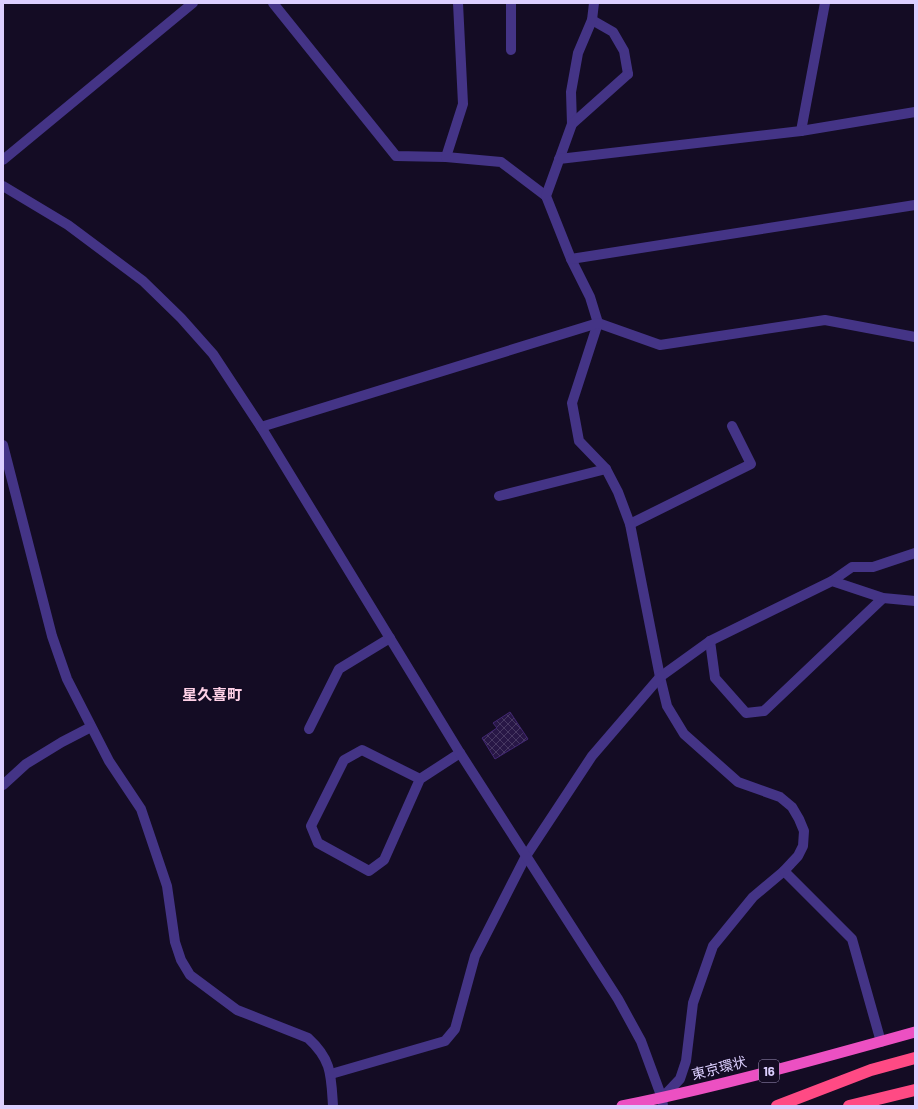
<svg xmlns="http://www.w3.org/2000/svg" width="918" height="1109" viewBox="0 0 918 1109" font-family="Barlow,'Noto Sans JP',sans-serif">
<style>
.building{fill:url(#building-cross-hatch);stroke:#422773}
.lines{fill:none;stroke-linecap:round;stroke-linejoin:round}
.service{stroke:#443486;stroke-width:10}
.minor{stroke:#443486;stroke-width:10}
.tertiary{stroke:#443486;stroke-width:10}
.trunk{stroke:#ec50c2;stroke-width:11}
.motorway{stroke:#ff4a84;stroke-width:12}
.labels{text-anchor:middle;stroke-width:3;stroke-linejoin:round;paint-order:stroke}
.shield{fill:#140c24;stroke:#a094bd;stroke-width:1}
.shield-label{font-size:13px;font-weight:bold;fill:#dccfff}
.street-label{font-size:14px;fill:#dccfff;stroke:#140c24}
.neighbourhood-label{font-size:15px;font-weight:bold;fill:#ffd1e7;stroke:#140c24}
</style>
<defs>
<pattern id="building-cross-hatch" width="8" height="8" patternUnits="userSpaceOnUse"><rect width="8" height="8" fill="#281746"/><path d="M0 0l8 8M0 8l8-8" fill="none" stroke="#473862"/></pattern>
</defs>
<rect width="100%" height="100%" fill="#140c24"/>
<path class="building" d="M 510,712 L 528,739 L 495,759 L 482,738 L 497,728 L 493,723 Z"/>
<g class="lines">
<g class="service">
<path d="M 592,20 L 613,32 L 624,51 L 628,74"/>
<path d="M 572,124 L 571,92 L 578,53 L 592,20 L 594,3"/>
<path d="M 499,496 L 606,469"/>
<path d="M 630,524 L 751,464 L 732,426"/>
<path d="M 309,729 L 339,669 L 390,638"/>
<path d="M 662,1098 L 680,1079 L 686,1061 L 693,1003 L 713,946 L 753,897 L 784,871"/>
</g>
<g class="minor">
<path d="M 273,3 L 396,156 L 446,157 L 501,162 L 546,196"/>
<path d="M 511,50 L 511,3"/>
<path d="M 628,74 L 572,124 L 546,196 L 571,259 L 590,297 L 598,323 L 572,403 L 579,441 L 606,469 L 618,492 L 630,524 L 660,677 L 667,706 L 684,734 L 738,782 L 780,797 L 792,807 L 799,819 L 804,831 L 803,846 L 798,856 L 784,871 L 852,939 L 881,1042"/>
<path d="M 801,131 L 825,3"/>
<path d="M 446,157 L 463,104 L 458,3"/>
<path d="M 559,159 L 801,131 L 915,112"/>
<path d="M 3,160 L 193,3"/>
<path d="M 571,259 L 915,205"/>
<path d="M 261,427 L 598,323 L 660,345 L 825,320 L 915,337"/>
<path d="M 3,445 L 52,636 L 67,679 L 109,761 L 141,809 L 167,886 L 175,942 L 181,960 L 190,975 L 237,1010 L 308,1038 C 332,1060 331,1075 333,1106"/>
<path d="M 832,581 L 852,567 L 873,567 L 915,553"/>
<path d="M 710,641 L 715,678 L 746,713 L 764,711 L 883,598"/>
<path d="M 420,779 L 362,750 L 344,760 L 311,826 L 318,843 L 369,871 L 384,860 L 420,779 L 460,753"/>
<path d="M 3,785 L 26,764 L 62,742 L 91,727"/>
<path d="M 331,1074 L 445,1041 L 455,1029 L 475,956 L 526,856 L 592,756 L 660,677 L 710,641 L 832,581 L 883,598 L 915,601"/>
</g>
<path class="tertiary" d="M 3,186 L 68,225 L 143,281 L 181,318 L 213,354 L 261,427 L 460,753 L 618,999 L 641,1041 L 662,1098 L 663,1106"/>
<path class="trunk" d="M 622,1106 C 721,1086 818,1059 915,1032"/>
<g class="motorway">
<path d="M 777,1106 L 871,1070 L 915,1058"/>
<path d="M 849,1106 L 915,1090"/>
</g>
</g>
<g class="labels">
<rect class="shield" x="759" y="1060" width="20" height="22" rx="3"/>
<g class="shield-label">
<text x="769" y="1076">16</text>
</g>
<g class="street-label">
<text transform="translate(719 1068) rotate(-14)" y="5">東京環状</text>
</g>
<g class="neighbourhood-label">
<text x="212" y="700">星久喜町</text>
</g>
</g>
<rect width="918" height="1109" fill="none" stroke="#dccfff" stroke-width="8"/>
</svg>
